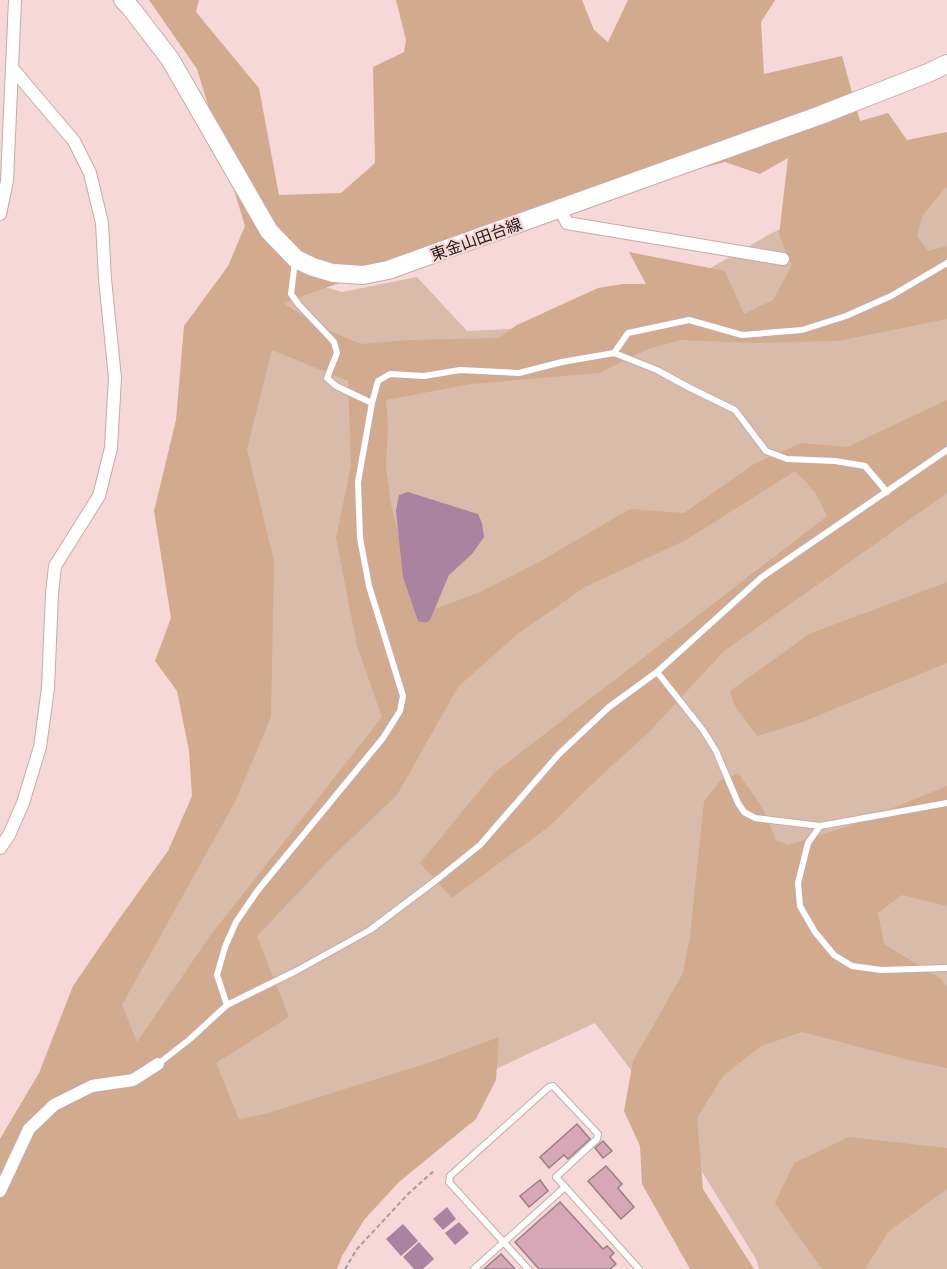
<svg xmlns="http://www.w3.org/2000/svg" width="947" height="1269" viewBox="0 0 947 1269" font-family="Inter,'Noto Sans JP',sans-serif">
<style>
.green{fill:#d8bca9}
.forest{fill:#d2aa8d;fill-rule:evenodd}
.water{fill:#aa83a1}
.building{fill:#d7a6b7;stroke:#997f88;stroke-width:1.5}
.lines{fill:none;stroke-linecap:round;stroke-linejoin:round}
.lane-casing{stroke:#c7aaab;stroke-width:8}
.street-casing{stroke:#c7aaab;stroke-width:14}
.secondary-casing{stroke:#c7aaab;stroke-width:20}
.path{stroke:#ae9798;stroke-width:2;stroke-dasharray:4.5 3;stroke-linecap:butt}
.lane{stroke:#fff;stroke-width:6}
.street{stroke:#fff;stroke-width:12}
.secondary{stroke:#fff;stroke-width:18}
.labels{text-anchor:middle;stroke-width:4.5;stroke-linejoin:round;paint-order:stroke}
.street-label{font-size:16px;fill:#221718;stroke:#f6d8d9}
</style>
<rect width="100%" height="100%" fill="#f6d8d9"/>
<path class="green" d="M 947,148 L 947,1269 L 759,1269 L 756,1259 L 673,1125 L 595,1023 L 444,1093 L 279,1144 L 127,1058 L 115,960 L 206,817 L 226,568 L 260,269 L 342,292 L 417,277 L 467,331 L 532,328 L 684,283 L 770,234 Z"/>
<g class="forest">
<path d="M 149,0 L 199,0 L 196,12 L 259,88 L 279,195 L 341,193 L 375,163 L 373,67 L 404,52 L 406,40 L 396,0 L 582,0 L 594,30 L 608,42 L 628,0 L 775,0 L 761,22 L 764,74 L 842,56 L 860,121 L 888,113 L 907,140 L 947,132 L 947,188 L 944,189 L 922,217 L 917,236 L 928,251 L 947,246 L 947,319 L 838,341 L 753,343 L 681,340 L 648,349 L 599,373 L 471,384 L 386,400 L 388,425 L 386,466 L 391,504 L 419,615 L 480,592 L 539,562 L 630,509 L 684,513 L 754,464 L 801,443 L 847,447 L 947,400 L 947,493 L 724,651 L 649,732 L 589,787 L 551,825 L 452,898 L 420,863 L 494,773 L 827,516 L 815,492 L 795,471 L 686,540 L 585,587 L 516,635 L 458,687 L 397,795 L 333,856 L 257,936 L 289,1017 L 216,1063 L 239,1119 L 265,1114 L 431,1062 L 499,1037 L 496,1080 L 476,1119 L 399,1182 L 364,1220 L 342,1256 L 337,1269 L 0,1269 L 0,1139 L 39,1073 L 73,986 L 119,919 L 168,851 L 192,796 L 189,751 L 177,691 L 155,661 L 171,618 L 154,511 L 176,420 L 184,326 L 228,266 L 245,226 L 197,69 ZM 788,158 L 779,235 L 792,265 L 773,300 L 744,314 L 725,271 L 629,252 L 646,284 L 623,284 L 598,288 L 517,325 L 499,338 L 408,340 L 361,344 L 323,328 L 283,303 L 574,200 L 725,162 L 760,174 ZM 272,350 L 348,381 L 351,466 L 336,538 L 357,646 L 382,717 L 210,936 L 137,1042 L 122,1005 L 236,800 L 271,717 L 274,561 L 247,449 Z"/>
<path d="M 947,582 L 947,663 L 800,723 L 757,736 L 734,704 L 730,691 L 809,634 Z"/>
<path d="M 738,773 L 762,807 L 776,840 L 788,845 L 849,826 L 947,786 L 947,906 L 902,895 L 878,913 L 884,944 L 941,979 L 947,987 L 947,1068 L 909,1060 L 802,1032 L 761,1046 L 723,1076 L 697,1118 L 703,1189 L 754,1269 L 690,1269 L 642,1184 L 640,1146 L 624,1111 L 633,1061 L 683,973 L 690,936 L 704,801 L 720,781 Z"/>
<path d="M 849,1137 L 947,1148 L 947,1189 L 889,1231 L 865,1269 L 822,1269 L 775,1203 L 794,1163 Z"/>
</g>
<g class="water">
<path d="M 408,492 L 478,514 L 482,523 L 484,537 L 472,554 L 449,575 L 430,620 C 426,624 423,622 418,621 L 403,577 L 396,511 L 399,495 Z"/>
<path d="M 447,1207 L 456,1219 L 443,1230 L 433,1219 Z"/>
<path d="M 459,1222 L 469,1233 L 455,1245 L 445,1233 Z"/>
<path d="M 403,1224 L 418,1241 L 401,1256 L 386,1239 Z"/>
<path d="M 419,1242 L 434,1259 L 423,1269 L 414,1269 L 403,1257 Z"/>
</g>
<g class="building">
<path d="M 577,1124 L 590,1139 L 568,1159 L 564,1155 L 549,1168 L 540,1157 Z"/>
<path d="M 603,1141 L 612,1151 L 603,1158 L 595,1148 Z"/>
<path d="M 606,1166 L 622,1184 L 618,1188 L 634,1207 L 621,1219 L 588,1181 Z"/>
<path d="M 540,1180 L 548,1191 L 529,1207 L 520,1196 Z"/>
<path d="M 560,1202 L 603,1249 L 607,1246 L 614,1253 L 610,1257 L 616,1264 L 610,1269 L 539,1269 L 515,1242 Z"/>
<path d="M 501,1254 L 515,1269 L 484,1269 Z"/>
</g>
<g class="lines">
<g class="lane-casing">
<g id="lane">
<path d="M 295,261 L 291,294 L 299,305 L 334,342 L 337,353 L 327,378 L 336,386 L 372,403"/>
<path d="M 614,353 L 628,333 L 689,320 L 742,335 L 802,330 L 846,316 L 891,296 L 947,263"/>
<path d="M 657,672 L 703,730 L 716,751 L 738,803 L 744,812 L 755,818 L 820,826 L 947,803"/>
<path d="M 820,826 L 808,843 L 798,883 L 800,906 L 815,932 L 834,955 L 852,966 L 881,970 L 947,968"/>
<path d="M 227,1005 L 217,975 L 225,947 L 236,922 L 258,890 L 383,738 L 400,711 L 403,696 L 369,586 L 360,538 L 358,482 L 372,403 L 378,381 L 390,374 L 424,376 L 460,370 L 519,373 L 562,362 L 614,353 L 657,370 L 688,387 L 735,410 L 766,451 L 787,459 L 835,461 L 865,466 L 887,492"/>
<path d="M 158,1064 L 190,1039 L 227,1005 L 296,971 L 370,930 L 439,878 L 480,845 L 559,754 L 609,707 L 657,672 L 762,577 L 947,450"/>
<path d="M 474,1269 L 565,1187"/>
<path d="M 528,1269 L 449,1182 L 450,1176 L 549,1087 L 553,1086 L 598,1134 L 597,1139 L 556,1177 L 639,1269"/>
</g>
</g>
<g class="street-casing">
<g id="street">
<path d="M 560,209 L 567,223 L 783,259"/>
<path d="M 0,214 L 7,181 L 15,0"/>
<path d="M 0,848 L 9,835 L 23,803 L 40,747 L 48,688 L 52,594 L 55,566 L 99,496 L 111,448 L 115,378 L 105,279 L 102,223 L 90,173 L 74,141 L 12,68"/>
<path d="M 0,1191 L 29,1129 L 54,1105 L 92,1086 L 133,1080 L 158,1064"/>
</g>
</g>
<g class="secondary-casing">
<path id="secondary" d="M 123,0 L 130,7 L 170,59 L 269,231 L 296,259 L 313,267 L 333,273 L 363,275 L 388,270 L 818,116 L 928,73 L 947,64"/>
</g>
<path class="path" d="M 345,1269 L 357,1249 L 408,1194 L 435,1170"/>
<use href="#lane" class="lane"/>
<use href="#street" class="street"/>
<use href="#secondary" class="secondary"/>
</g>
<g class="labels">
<g class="street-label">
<text transform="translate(476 239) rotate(-20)" y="6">東金山田台線</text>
</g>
</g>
</svg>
